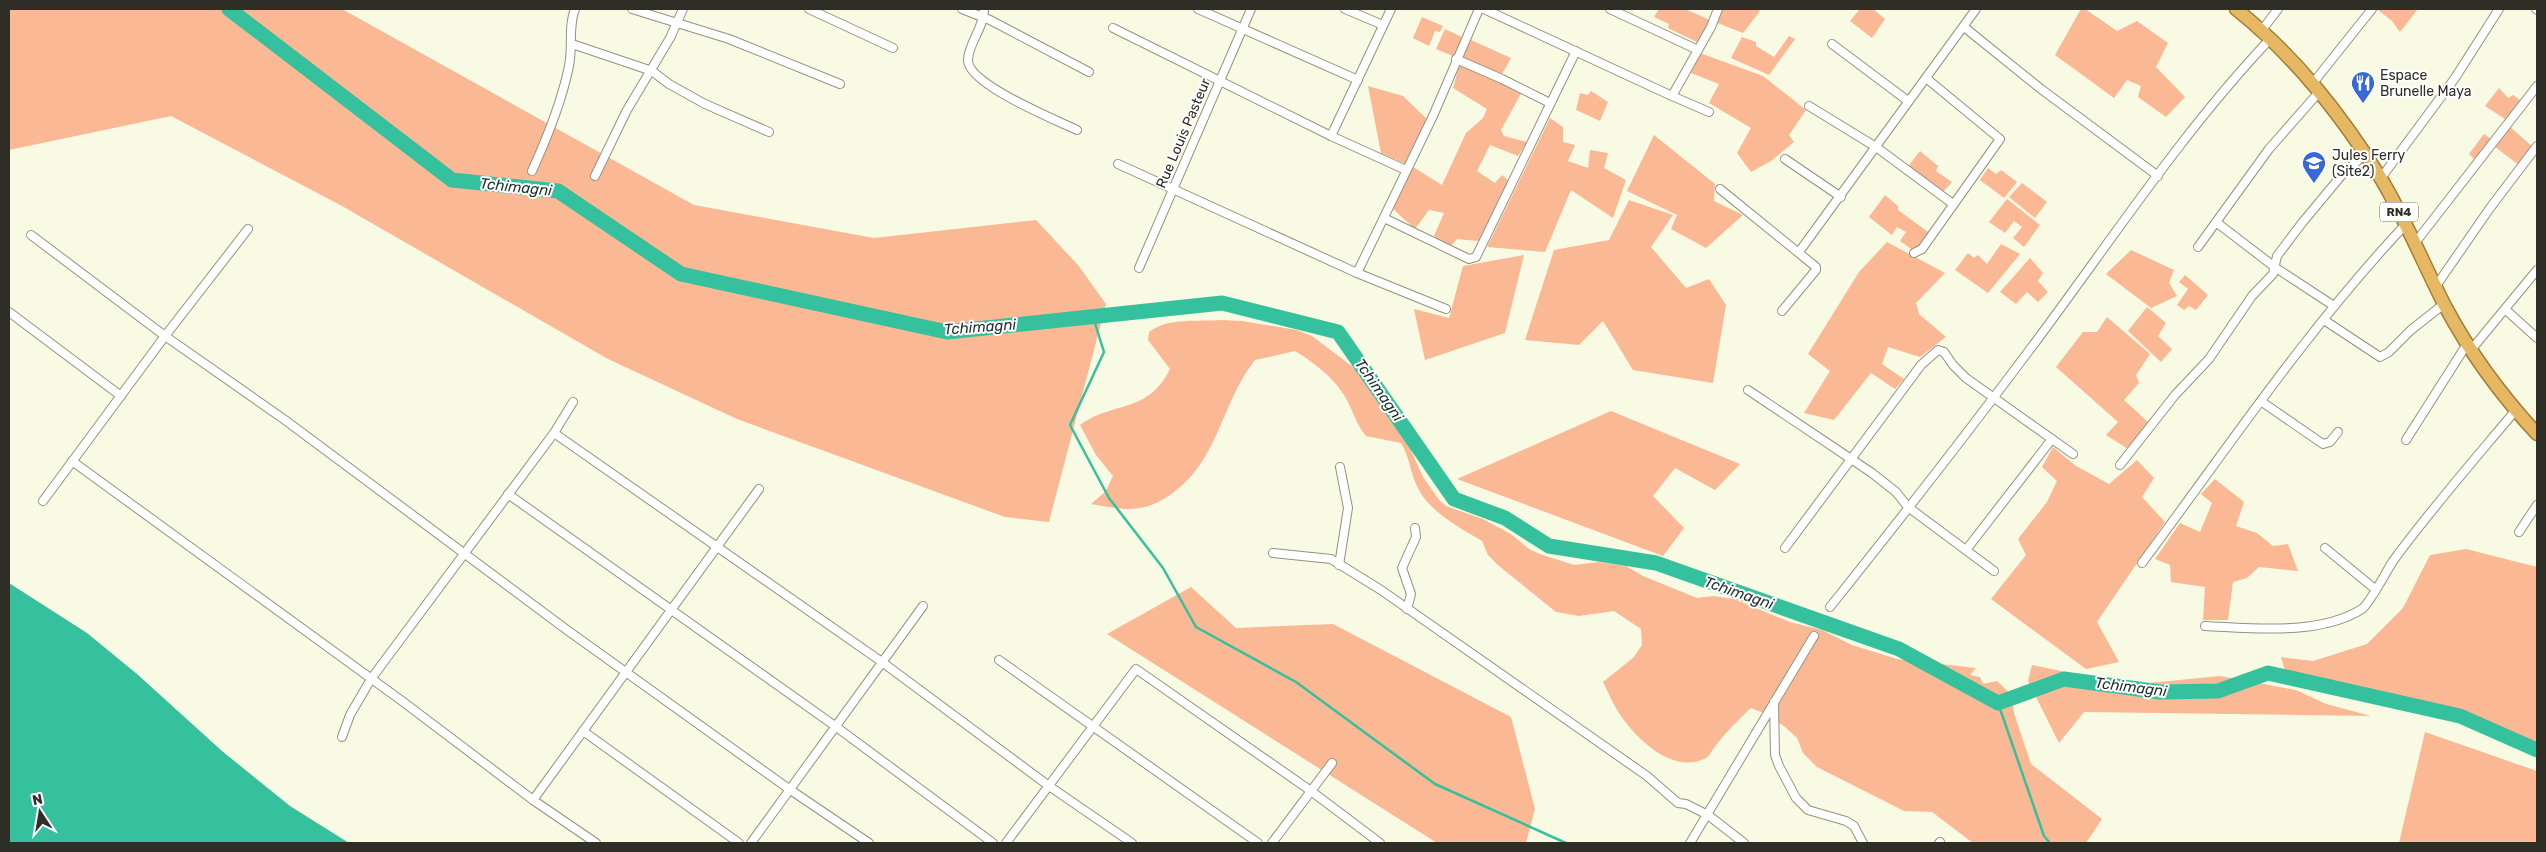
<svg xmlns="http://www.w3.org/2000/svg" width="2546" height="852" viewBox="0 0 2546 852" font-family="Rubik,sans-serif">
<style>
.green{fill:#fbb895}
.water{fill:#35c19d}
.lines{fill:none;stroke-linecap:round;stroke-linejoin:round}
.stream{stroke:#35c19d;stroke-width:2.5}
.river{stroke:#35c19d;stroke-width:15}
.minor-casing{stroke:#92937e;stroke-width:10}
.trunk-casing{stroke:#a17c36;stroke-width:15}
.minor{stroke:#fff;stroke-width:8}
.trunk{stroke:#e6b864;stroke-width:12}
.labels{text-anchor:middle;stroke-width:4;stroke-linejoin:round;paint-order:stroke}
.shield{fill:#fff;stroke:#6d6d67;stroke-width:1}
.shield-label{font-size:12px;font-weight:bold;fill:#2e2e26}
.poi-label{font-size:14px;fill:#2e2e26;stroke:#fff;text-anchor:start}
.street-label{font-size:14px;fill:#2e2e26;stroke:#fff}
.water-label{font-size:15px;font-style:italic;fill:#1a3129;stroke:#fff}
</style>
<rect width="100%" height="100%" fill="#f9fae3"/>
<g class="green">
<path d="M 9,9 L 342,9 L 694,205 L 874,238 L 1036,220 L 1078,265 L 1106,304 L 1049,522 L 1005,517 L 737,419 L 608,359 L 342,206 L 171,116 L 9,150 Z"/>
<path d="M 1659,9 L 1685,9 L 1710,20 L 1699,43 L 1668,28 L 1669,24 L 1654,17 Z"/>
<path d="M 1722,9 L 1757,9 L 1760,11 L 1743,33 L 1715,22 Z"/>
<path d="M 1860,9 L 1873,9 L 1885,19 L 1872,38 L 1850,21 Z"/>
<path d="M 2081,9 L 2085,9 L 2117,31 L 2137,21 L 2168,43 L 2156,67 L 2185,97 L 2166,117 L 2138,97 L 2141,86 L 2127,80 L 2114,98 L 2055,55 Z"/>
<path d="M 2377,9 L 2418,9 L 2400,32 L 2392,21 Z"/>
<path d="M 1422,17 L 1443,26 L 1440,32 L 1435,31 L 1429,46 L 1413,38 Z"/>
<path d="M 1445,29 L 1464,38 L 1455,57 L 1436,49 Z"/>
<path d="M 1789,36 L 1795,39 L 1769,75 L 1731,58 L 1742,37 L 1756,42 L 1756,46 L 1774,57 Z"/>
<path d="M 1471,40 L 1511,58 L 1501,76 L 1461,59 Z"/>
<path d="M 1700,53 L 1763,76 L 1806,110 L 1789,135 L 1794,142 L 1771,161 L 1751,172 L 1737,153 L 1751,128 L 1709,103 L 1719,84 L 1691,73 Z"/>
<path d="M 1460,63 L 1522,92 L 1501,130 L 1504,136 L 1527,142 L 1518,156 L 1490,145 L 1477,171 L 1495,183 L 1502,175 L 1510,182 L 1478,241 L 1457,239 L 1449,248 L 1434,236 L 1444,213 L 1429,210 L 1415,229 L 1393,209 L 1413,167 L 1442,185 L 1466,133 L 1483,118 L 1487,109 L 1453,88 Z"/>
<path d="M 1368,86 L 1403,96 L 1428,120 L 1406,164 L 1381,153 Z"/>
<path d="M 2499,88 L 2508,98 L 2513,95 L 2523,102 L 2508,121 L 2485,106 Z"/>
<path d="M 1591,91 L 1608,102 L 1600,121 L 1576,110 L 1580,93 L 1588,95 Z"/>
<path d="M 1550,118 L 1563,127 L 1563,142 L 1575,145 L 1568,161 L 1588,168 L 1590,150 L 1608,153 L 1604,168 L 1626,180 L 1613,218 L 1571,190 L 1545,252 L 1487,247 Z"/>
<path d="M 2509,126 L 2534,148 L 2520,166 L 2494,146 Z"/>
<path d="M 2484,134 L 2494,141 L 2477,162 L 2469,154 Z"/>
<path d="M 1654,135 L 1715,184 L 1714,201 L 1743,215 L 1706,248 L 1671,229 L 1677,215 L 1627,191 Z"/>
<path d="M 1920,151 L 1938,166 L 1936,171 L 1952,182 L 1942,193 L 1907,168 Z"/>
<path d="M 1988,168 L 1996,174 L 2001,170 L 2017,182 L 2004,198 L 1980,180 Z"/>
<path d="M 2022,183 L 2047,202 L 2035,218 L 2009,197 Z"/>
<path d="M 1885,195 L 1898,206 L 1898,210 L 1931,234 L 1915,252 L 1900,241 L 1906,232 L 1897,227 L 1892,235 L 1869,217 Z"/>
<path d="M 2007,199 L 2040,225 L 2024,247 L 2013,238 L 2022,227 L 2014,221 L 2005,233 L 1989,222 Z"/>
<path d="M 1629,200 L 1673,215 L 1651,247 L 1686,288 L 1709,279 L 1726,305 L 1713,383 L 1633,370 L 1603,321 L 1579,345 L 1525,340 L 1554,250 L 1609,240 Z"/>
<path d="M 1887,242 L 1945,273 L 1916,303 L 1919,314 L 1946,337 L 1920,357 L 1888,347 L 1882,364 L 1904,379 L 1895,389 L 1871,373 L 1834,420 L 1804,413 L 1830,371 L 1808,354 L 1859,272 Z"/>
<path d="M 2001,244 L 2020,254 L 1988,293 L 1955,270 L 1968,253 L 1974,258 L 1978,255 L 1987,264 Z"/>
<path d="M 2131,250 L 2174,270 L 2169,283 L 2177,296 L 2151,308 L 2106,274 Z"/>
<path d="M 1524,255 L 1505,333 L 1425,360 L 1414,309 L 1449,318 L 1463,266 Z"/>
<path d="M 2030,258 L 2043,273 L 2038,281 L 2048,292 L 2038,302 L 2027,292 L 2016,304 L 2000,292 Z"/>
<path d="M 2185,275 L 2208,295 L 2196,310 L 2189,306 L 2184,310 L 2177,305 L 2188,289 L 2179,282 Z"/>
<path d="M 2147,307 L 2166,323 L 2158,336 L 2172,349 L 2161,362 L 2128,331 Z"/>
<path d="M 2107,317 L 2150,354 L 2136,375 L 2139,383 L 2124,400 L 2149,423 L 2128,449 L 2106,435 L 2118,422 L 2056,367 L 2083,332 L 2097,332 Z"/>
<path d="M 1221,320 L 1242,321 L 1297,330 L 1312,336 L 1357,370 L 1401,428 L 1423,477 L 1440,501 L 1446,506 L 1483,519 L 1511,534 L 1529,549 L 1540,554 L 1574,565 L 1599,562 L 1626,566 L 1643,576 L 1697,598 L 1713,596 L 1734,599 L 1790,622 L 1822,630 L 1852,645 L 1897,659 L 1976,668 L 1970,675 L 1980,677 L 1983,684 L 1997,681 L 2012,695 L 2014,713 L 2031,764 L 2102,819 L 2086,843 L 1973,843 L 1932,812 L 1904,811 L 1817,767 L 1803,753 L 1797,738 L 1785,727 L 1766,714 L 1751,708 C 1737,721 1725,733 1714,748 C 1711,752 1708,758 1704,759 C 1672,774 1635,738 1619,713 C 1613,704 1608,692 1603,682 L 1633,658 L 1642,645 L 1641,629 L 1614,611 L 1579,616 L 1556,612 L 1499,566 L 1488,555 L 1482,541 C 1460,528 1428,511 1417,486 C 1410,472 1410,458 1401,443 L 1366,436 C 1355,423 1353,409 1344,395 C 1333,377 1313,362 1295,351 L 1255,360 C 1222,401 1219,459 1174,492 C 1160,503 1143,510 1125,509 C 1114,508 1102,506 1091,504 L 1106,491 L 1113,476 L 1096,455 L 1080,425 C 1113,401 1148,414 1170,369 L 1148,340 L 1149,332 C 1169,317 1197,322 1221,320 Z"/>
<path d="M 1611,411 L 1740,464 L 1715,490 L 1675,468 L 1653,496 L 1684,528 L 1663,556 L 1457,479 Z"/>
<path d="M 2053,447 L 2076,466 L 2109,484 L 2137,460 L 2154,478 L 2142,497 L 2165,522 L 2097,622 L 2119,662 L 2086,669 L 1991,599 L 2026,555 L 2018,539 L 2047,502 L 2057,481 L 2042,467 Z"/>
<path d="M 2215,479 L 2244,502 L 2236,526 L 2257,533 L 2273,546 L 2288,544 L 2298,571 L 2259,567 L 2247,578 L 2233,582 L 2228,620 L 2203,620 L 2205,587 L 2171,582 L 2170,565 L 2155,559 L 2180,523 L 2200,532 L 2212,503 L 2201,494 Z"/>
<path d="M 2466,549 L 2537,567 L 2537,745 L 2438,713 L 2285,671 L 2281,657 L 2313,661 L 2367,644 L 2403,608 L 2430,555 Z"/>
<path d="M 1191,587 L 1236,628 L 1333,624 L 1511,717 L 1535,809 L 1526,843 L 1437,843 L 1107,634 Z"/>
<path d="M 2032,665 L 2128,685 L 2220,676 L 2296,690 L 2326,704 L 2371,716 L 2084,712 L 2059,743 L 2028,681 Z"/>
<path d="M 2425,732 L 2537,771 L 2537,843 L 2399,843 Z"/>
</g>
<path class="water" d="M 9,583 L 87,633 L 137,674 L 222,751 L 290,806 L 349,843 L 9,843 Z"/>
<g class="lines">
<g class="stream">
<path d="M 1093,317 L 1104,352 L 1070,425 L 1109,498 L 1163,568 L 1196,627 L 1296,682 L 1435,784 L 1566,843"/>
<path d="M 1998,703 L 2044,836 L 2050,843"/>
</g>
<path class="river" d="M 229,9 L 452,180 L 558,191 L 681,274 L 947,332 L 1222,303 L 1338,332 L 1454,499 L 1505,518 L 1549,546 L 1656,563 L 1899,649 L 1998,703 L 2064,679 L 2160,692 L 2218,691 L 2268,673 L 2460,716 L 2537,750"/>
<g class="minor-casing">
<g id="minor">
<path d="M 632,9 L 729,39 L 840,84"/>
<path d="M 809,9 L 893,48"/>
<path d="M 962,9 L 990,20 L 1089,72"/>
<path d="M 984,9 C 984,28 968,44 968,60 C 967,84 1056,120 1077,130"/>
<path d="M 1198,9 L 1358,80"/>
<path d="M 1345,9 L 1383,25"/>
<path d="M 1484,9 L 1672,96 L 1711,27 L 1718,9"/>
<path d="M 1610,9 L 1698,50"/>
<path d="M 2536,9 L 2537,10"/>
<path d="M 1964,27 L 2041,89 L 2158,176"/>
<path d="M 1113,28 L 1331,136 L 1406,170"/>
<path d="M 2262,30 L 2278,9"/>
<path d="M 572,44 L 652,71 L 669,84 L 705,104 L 769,132"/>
<path d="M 1832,44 L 1908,101"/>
<path d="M 1456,59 L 1502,79 L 1550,103"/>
<path d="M 2313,83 L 2372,9"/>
<path d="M 1672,96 L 1709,112"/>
<path d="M 1809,106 L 1876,147 L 1953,204"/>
<path d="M 1331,136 L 1391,9"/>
<path d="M 1785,159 L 1841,197"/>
<path d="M 1118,164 L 1357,273 L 1446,309"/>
<path d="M 532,171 C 547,138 562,101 569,66 C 573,47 568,26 575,9"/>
<path d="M 595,176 L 627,110 L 670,38 L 683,9"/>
<path d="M 2381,178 L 2455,78 L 2499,9"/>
<path d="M 1720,189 L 1816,267 L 1816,270 L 1782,311"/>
<path d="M 1384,218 L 1469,259 L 1476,257 L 1576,51"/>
<path d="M 2216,222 L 2276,268 L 2334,306"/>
<path d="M 31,235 L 165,336 L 285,420 L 567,630 L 789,789 L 869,843"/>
<path d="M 2415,243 L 2537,86"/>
<path d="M 2198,247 L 2269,149 L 2320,91"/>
<path d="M 1799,252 L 1976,9"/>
<path d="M 1914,253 L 1922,249 L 2000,139 L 1926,78"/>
<path d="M 1139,268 L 1251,9"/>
<path d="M 1357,273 L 1433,116 L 1479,9"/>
<path d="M 2436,286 L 2490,208 L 2537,146"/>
<path d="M 2506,310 L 2537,338"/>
<path d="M 9,312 L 121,396"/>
<path d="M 2324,320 L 2380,357 L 2389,352 L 2411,330 L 2444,304"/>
<path d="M 2471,350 L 2537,270"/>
<path d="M 1748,390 L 1872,473 L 1896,492 L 1908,507 L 1994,571"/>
<path d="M 2262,402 L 2323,444 L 2330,442 L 2338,432"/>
<path d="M 554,433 L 882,662 L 1049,786 L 1132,843"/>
<path d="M 2406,440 L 2467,344"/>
<path d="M 72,461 L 402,701 L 533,800 L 596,843"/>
<path d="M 2120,465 L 2175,395 L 2209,359 L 2252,296 L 2273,274 L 2277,256 L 2302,223 L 2341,176 L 2365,154"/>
<path d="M 508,494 L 835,726 L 993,843"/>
<path d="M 43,501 L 165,336 L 248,229"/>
<path d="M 2519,532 L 2537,505"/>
<path d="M 1785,548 L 1921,365 L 1938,350 L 1944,352 L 1953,365 L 1966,378 L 2073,454"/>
<path d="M 2325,548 L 2375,589"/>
<path d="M 1966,550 L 2052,439"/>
<path d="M 1273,553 L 1331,559 L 1381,590 L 1647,776 L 1678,803 L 1686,804 L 1708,815 L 1744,843"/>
<path d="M 2142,563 C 2227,449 2308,328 2406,224"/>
<path d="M 1339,565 L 1348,508 L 1340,467"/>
<path d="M 1830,607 C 1898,522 1966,435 2031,348 C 2109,244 2181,133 2271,38"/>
<path d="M 1407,609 L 1411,594 L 1402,568 L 1416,537 L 1415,528"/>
<path d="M 2205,626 C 2253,628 2319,636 2362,609 C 2370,603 2386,572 2393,561 C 2431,509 2474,460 2515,411"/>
<path d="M 999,660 L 1258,843"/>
<path d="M 1774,702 L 1775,755 L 1779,766 L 1796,798 L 1808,810 L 1846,821 L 1854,826 L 1863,843"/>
<path d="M 583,731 L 739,843"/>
<path d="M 342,737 L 350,715 L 371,679 L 554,433 L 573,402"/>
<path d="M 533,800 L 759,489"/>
<path d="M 751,843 L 923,606"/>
<path d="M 1006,843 L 1136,669 L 1311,791 L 1380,843"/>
<path d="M 1272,843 L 1332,763"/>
<path d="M 1690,843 L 1814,636"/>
<path d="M 1939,843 L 1940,842"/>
</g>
</g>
<g class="trunk-casing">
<path id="trunk" d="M 2236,9 C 2295,56 2340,113 2380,177 C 2405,218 2423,263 2445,306 C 2470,353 2501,395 2537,434"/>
</g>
<use href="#minor" class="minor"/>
<use href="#trunk" class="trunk"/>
</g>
<defs>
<g id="restaurant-pin" transform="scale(1.25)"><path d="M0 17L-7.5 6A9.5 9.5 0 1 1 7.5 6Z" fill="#3768d8" stroke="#fff"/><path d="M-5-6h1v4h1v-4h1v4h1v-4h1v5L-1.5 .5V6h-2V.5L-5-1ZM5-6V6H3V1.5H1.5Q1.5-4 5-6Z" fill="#fff"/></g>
<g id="school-pin" transform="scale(1.25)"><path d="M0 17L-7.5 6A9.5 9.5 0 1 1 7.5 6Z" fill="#3768d8" stroke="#fff"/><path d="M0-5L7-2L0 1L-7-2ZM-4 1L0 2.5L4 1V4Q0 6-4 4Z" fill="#fff"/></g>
</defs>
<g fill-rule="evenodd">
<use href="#restaurant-pin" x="2363" y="83"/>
<use href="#school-pin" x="2314" y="163"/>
</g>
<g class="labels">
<rect class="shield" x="2380" y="202.5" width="38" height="19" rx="4"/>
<g class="shield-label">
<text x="2399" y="216">RN4</text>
</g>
<g class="poi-label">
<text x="2380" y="80">Espace<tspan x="2380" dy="16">Brunelle Maya</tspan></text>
<text x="2332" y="160">Jules Ferry<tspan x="2332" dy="16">(Site2)</tspan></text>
</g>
<g class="street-label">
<text transform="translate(1183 133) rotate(-67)" y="5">Rue Louis Pasteur</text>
</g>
<g class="water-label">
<text transform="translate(516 187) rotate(6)" y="5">Tchimagni</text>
<text transform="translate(980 327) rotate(-4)" y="5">Tchimagni</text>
<text transform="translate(1379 390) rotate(55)" y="5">Tchimagni</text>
<text transform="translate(1739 593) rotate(19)" y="5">Tchimagni</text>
<text transform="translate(2131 687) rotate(7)" y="5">Tchimagni</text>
</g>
</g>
<rect width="2546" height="852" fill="none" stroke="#2e2e26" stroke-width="20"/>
<g transform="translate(40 812) rotate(348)" stroke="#ffffff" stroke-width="4" paint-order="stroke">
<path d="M0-4L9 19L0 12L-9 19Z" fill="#2e2e26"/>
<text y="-8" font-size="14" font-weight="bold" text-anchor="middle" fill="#2e2e26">N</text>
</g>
</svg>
